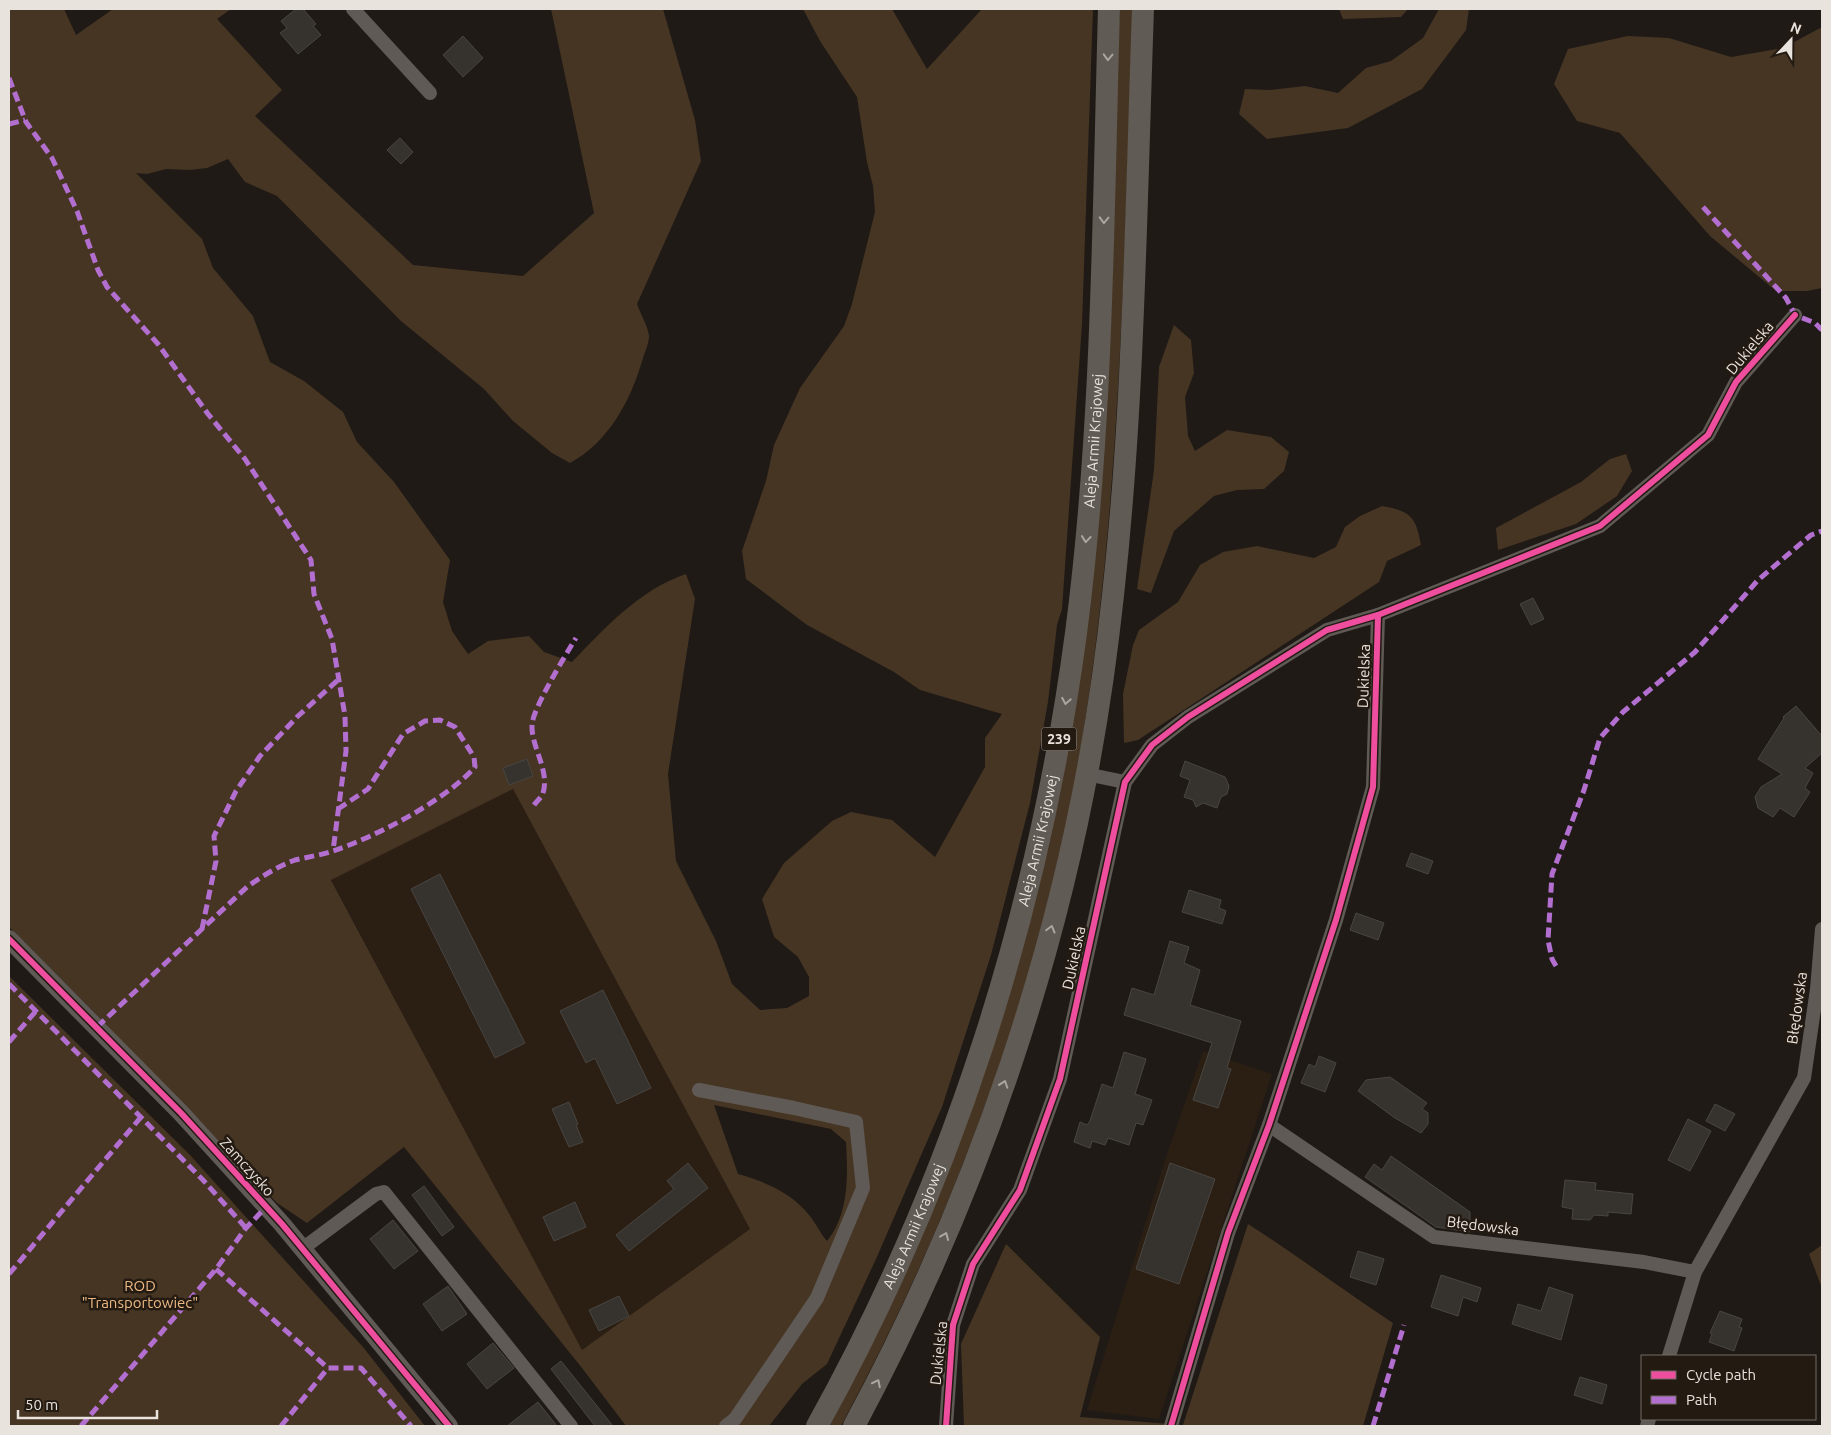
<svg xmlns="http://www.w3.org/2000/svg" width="1831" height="1435" viewBox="0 0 1831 1435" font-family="Ubuntu,sans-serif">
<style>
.built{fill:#2b1f13}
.green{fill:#463523;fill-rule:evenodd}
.building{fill:#36322e;stroke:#494541}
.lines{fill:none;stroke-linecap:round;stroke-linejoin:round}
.minor{stroke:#5f5a55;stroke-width:14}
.tertiary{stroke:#5f5a55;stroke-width:18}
.primary{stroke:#605b54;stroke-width:22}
.quiet{stroke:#b36fd0;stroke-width:5;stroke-dasharray:10 5;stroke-linecap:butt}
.cycleway-casing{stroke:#231a12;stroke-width:9}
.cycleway{stroke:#ef4d9e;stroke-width:6}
.oneway{stroke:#aba69f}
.labels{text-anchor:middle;stroke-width:5;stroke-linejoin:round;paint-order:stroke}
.shield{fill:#231a12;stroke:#aea7a0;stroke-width:1}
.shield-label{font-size:14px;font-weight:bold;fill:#e9e3dd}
.street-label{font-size:15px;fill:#e9e3dd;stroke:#231a12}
.park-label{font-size:15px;fill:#ecb983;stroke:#231a12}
</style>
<rect width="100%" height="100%" fill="#1f1a16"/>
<g class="built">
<path d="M 513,789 L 750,1229 L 582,1351 L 331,879 Z"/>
<path d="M 1203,1051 L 1272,1074 L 1159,1419 L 1087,1410 L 1166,1157 Z"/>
</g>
<g class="green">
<path d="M 9,9 L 64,9 L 76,35 L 113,9 L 231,9 L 217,19 L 282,90 L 255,116 L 413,265 L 523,276 L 594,213 L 551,9 L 663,9 L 695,120 L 701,161 L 637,304 C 640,313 648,326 649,336 C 649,343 645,352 643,358 C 631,400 609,442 570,463 L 552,453 L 513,421 L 484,389 L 401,321 L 277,196 L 245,182 L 228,159 L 207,168 L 190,170 L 166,169 L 147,174 L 136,173 L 202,239 L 213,268 L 253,316 L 270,362 L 304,381 L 343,412 L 357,442 L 394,482 L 450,560 L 443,602 L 452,631 L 468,654 L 488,641 L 529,636 L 544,652 L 572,662 C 606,627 639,590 686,574 L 695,599 L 668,774 L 676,861 L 716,941 L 732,984 L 760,1010 L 787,1008 L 809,996 L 809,977 L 798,957 L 774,937 L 762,899 L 784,863 L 832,821 L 851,812 L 892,820 L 935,857 L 985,767 L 985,738 L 1002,714 L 920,690 L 894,672 L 807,625 L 746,579 L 742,551 L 766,481 L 774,445 L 800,388 L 844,326 L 852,304 L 875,212 L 873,186 L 867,162 L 857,97 L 820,41 L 803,9 L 892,9 L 927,69 L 982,9 L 1093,9 L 1082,324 L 1062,609 L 1057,625 L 1048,702 L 1030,803 L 991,955 L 942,1107 L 876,1259 L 827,1364 L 802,1384 L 769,1426 L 626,1426 L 582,1368 L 404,1147 L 307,1223 L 277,1203 L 94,1012 L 9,927 ZM 513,789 L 750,1229 L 582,1350 L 331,880 ZM 714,1105 L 831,1129 L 846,1142 C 848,1176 849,1214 827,1241 C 820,1233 816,1223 809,1215 C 792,1193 764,1181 738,1174 Z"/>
<path d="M 1120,9 L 1133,9 C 1124,251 1121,495 1083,735 C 1043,976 957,1211 841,1426 L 827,1426 L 991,1052 C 1019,965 1041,878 1060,789 Z"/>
<path d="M 1339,9 L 1408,9 L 1401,17 L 1343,19 Z"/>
<path d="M 1439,9 L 1469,9 L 1466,30 L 1422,89 L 1348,128 L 1267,139 L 1239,114 L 1245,89 L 1269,90 L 1305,86 L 1338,93 L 1366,68 L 1391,61 L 1423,38 Z"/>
<path d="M 1822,27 L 1822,288 L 1807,291 L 1776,291 L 1710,236 L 1620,133 L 1577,121 L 1554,84 L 1568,49 L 1628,36 L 1669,38 L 1731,57 L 1783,48 Z"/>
<path d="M 1174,325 L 1191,340 L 1194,373 L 1185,397 L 1188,436 L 1195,451 L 1227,430 L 1271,437 L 1289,452 L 1284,471 L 1264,489 L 1237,490 L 1214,496 L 1174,531 L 1151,593 L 1137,589 L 1154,470 L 1159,367 Z"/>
<path d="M 1626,454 L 1632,471 L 1617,496 L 1576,524 L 1498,550 L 1496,528 L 1581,482 L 1610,459 Z"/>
<path d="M 1382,506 C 1411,511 1416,517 1421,545 L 1387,561 L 1379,582 L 1138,740 L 1124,743 L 1123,694 L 1133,645 L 1139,630 L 1178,602 L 1200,565 L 1223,552 L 1257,546 L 1314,558 L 1336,547 L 1345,527 L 1360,516 Z"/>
<path d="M 9,976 L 191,1156 L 363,1347 L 425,1426 L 9,1426 Z"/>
<path d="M 1248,1224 C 1297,1255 1344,1291 1393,1323 L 1363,1426 L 964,1426 L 961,1344 L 1006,1244 L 1100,1337 L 1080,1417 L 1183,1425 Z"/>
<path d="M 1822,1245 L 1822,1288 L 1809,1254 Z"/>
</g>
<g class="building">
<path d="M 296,9 L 303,9 L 316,24 L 313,26 L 321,35 L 298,54 L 280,33 L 287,28 L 281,21 Z"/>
<path d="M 463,36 L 483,58 L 463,77 L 443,55 Z"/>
<path d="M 400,138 L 413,152 L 401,164 L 387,150 Z"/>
<path d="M 1533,598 L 1544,619 L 1531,625 L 1520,604 Z"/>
<path d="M 1796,706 L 1822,736 L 1822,753 L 1805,768 L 1813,773 L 1805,788 L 1810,792 L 1794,817 L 1780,808 L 1773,817 L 1758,808 L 1755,797 L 1761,787 L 1782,774 L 1758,759 L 1784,718 L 1783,717 Z"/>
<path d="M 527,759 L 533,776 L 509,785 L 503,768 Z"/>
<path d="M 1185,761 L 1225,777 L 1229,786 L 1227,794 L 1221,797 L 1217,808 L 1203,803 L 1196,807 L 1193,800 L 1184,797 L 1190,780 L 1180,776 Z"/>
<path d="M 1411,853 L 1433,861 L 1428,874 L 1406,866 Z"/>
<path d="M 440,874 L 525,1043 L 495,1058 L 411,889 Z"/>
<path d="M 1189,890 L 1221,900 L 1219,908 L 1226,911 L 1222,924 L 1182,912 Z"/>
<path d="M 1356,913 L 1384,923 L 1378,940 L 1350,930 Z"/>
<path d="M 1170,941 L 1189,947 L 1184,963 L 1200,970 L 1190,1005 L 1241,1021 L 1227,1068 L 1231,1069 L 1218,1108 L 1193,1100 L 1212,1043 L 1124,1015 L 1132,988 L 1154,995 Z"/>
<path d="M 603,990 L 651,1088 L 617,1104 L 595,1058 L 586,1063 L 560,1011 Z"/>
<path d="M 1124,1052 L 1146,1059 L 1135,1094 L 1152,1100 L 1143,1125 L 1136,1123 L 1129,1145 L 1108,1138 L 1105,1145 L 1092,1141 L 1090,1148 L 1074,1142 L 1080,1122 L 1087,1125 L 1090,1121 L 1102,1084 L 1113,1088 Z"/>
<path d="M 1319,1056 L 1336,1063 L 1325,1092 L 1301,1083 L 1309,1064 L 1315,1067 Z"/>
<path d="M 1390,1077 L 1427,1103 L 1422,1109 L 1428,1113 L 1428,1124 L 1421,1133 L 1395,1118 L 1358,1091 L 1366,1080 Z"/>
<path d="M 569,1102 L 578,1124 L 576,1125 L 583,1142 L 569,1147 L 552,1109 Z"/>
<path d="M 1715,1104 L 1735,1114 L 1725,1131 L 1706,1121 Z"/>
<path d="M 1688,1119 L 1711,1131 L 1690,1171 L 1668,1160 Z"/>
<path d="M 1391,1156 L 1470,1212 L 1470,1232 L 1436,1227 L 1365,1177 L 1374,1164 L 1382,1170 Z"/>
<path d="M 688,1163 L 708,1188 L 629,1251 L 616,1235 L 674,1189 L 667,1181 Z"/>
<path d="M 1170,1163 L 1215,1179 L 1179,1284 L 1136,1269 Z"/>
<path d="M 1565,1180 L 1596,1183 L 1595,1190 L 1633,1194 L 1631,1214 L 1608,1212 L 1608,1216 L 1594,1215 L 1590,1220 L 1572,1219 L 1573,1209 L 1562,1207 Z"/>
<path d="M 424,1186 L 454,1227 L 442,1236 L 412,1195 Z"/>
<path d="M 575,1202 L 586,1227 L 554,1241 L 543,1217 Z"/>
<path d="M 393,1220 L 418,1251 L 394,1269 L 370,1239 Z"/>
<path d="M 1358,1251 L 1384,1259 L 1376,1285 L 1350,1277 Z"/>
<path d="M 1441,1275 L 1481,1288 L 1477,1302 L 1463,1297 L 1458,1316 L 1431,1307 Z"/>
<path d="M 448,1286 L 467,1314 L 442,1331 L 423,1304 Z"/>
<path d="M 1549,1287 L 1573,1295 L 1561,1340 L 1512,1324 L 1518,1304 L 1541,1311 Z"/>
<path d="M 619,1296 L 629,1316 L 599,1331 L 589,1310 Z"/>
<path d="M 1720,1311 L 1742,1319 L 1739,1327 L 1742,1328 L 1734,1351 L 1709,1342 L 1712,1334 L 1710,1333 Z"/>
<path d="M 493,1343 L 514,1368 L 487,1389 L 467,1364 Z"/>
<path d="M 561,1361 L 613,1426 L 595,1426 L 551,1369 Z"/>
<path d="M 1580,1377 L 1607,1385 L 1602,1404 L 1574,1395 Z"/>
<path d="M 538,1402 L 557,1426 L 507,1426 Z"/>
</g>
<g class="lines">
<g class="minor">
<path d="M 353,9 L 430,93"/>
<path d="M 1086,774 L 1125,782"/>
<path d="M 699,1090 L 794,1108 L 856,1122 L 863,1188 L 817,1298 L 735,1419 L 726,1426"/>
<path d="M 1269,1125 L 1434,1237 L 1644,1262 L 1695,1272"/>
<path d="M 302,1249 L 376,1194 L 384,1192 L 571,1426"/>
<path d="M 1669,1356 L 1695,1272 L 1804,1078 L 1817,989 L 1822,929"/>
<path d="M 946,1426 L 953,1325 L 973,1264 L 1020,1190 L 1060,1079 L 1125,782 L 1152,745 L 1188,717 L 1327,630 L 1378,615 L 1600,526 L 1708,435 L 1736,382 L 1795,315"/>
<path d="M 1171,1426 L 1228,1233 L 1269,1125 L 1336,920 L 1373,787 L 1378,615"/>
<path d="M 1647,1426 L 1649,1419"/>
</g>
<path class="tertiary" d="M 9,939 L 181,1113 L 282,1224 L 449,1426"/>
<g class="primary">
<path id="s1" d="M 817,1426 C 953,1182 1039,911 1076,633 C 1103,427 1103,217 1109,9"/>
<path d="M 854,1426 C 979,1193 1066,939 1103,676 C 1134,455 1135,232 1143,9"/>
</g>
<g class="quiet">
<path d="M 9,78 L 26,122 L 52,158 L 77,211 L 98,270 L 107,287 L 158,344 L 208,414 L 245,459 L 311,560 L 314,594 L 332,639 L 345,716 L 346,751 L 333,851"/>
<path d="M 9,124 L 25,120"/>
<path d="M 1703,207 L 1786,298 L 1795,315 L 1815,323 L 1822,330"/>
<path d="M 534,805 C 536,802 542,797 543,793 C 550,770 531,747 532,725 C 532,710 566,654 576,638"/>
<path d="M 202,929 L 216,861 L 214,836 L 236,791 L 260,756 L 298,716 L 339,679"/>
<path d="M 1556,966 L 1552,959 L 1548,940 L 1552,874 L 1584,790 L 1600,738 L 1623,712 L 1695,652 L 1758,580 L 1811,535 L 1822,531"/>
<path d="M 9,984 L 203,1180 L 246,1228"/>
<path d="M 97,1027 L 248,886 C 263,876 278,866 295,860 C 308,857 321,855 333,851 C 375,837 445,801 475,767 L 474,757 L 455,727 L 440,720 L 425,721 L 403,734 L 368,789 L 338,809"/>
<path d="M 9,1042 L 36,1011"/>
<path d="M 216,1269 L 328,1368 L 361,1368 L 411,1426"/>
<path d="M 9,1274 L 141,1117"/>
<path d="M 81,1426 L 216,1269 L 246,1228 L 266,1207"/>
<path d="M 281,1426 L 328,1368"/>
<path d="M 1373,1426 L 1404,1325"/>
</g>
<g class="cycleway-casing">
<g id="cycleway">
<path d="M 9,939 L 181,1113 L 282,1224 L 449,1426"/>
<path d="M 946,1426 L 953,1325 L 973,1264 L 1020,1190 L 1060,1079 L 1125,782 L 1152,745 L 1188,717 L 1327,630 L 1378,615 L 1600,526 L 1708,435 L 1736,382 L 1795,315"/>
<path d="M 1171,1426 L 1228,1233 L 1269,1125 L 1336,920 L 1373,787 L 1378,615"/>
</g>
</g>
<use href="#cycleway" class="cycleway"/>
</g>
<defs><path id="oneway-chevron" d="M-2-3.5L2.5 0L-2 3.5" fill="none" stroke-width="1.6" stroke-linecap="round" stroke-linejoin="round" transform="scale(1.25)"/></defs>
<g class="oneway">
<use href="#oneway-chevron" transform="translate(1108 57) rotate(92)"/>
<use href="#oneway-chevron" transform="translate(1104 220) rotate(92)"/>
<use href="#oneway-chevron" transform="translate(1086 539) rotate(96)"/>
<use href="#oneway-chevron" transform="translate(1066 701) rotate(100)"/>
<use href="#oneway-chevron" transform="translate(1051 929) rotate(-75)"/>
<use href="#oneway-chevron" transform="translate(1004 1084) rotate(-71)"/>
<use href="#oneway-chevron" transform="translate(945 1236) rotate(-67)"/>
<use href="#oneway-chevron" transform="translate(877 1383) rotate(-63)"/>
</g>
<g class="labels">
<rect class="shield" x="1041.5" y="727.5" width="35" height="23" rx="4"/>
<g class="shield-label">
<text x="1059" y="744">239</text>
</g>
<g class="street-label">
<text transform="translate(1750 348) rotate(-50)" y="5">Dukielska</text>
<text dy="5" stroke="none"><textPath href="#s1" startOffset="1032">Aleja Armii Krajowej</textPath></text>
<text transform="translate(1364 676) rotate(-88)" y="5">Dukielska</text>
<text dy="5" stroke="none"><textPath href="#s1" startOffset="628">Aleja Armii Krajowej</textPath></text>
<text transform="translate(1074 958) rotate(-78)" y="5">Dukielska</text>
<text transform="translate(1797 1008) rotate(-82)" y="5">Błędowska</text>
<text transform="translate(247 1167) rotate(48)" y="5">Zamczysko</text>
<text dy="5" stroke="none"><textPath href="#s1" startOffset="222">Aleja Armii Krajowej</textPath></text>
<text transform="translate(1483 1226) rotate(7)" y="5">Błędowska</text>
<text transform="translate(939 1353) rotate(-84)" y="5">Dukielska</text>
</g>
<g class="park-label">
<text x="140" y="1291">ROD<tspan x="140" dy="17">"Transportowiec"</tspan></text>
</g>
</g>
<rect width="1831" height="1435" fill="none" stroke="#e9e3dd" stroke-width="20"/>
<rect x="1641" y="1355" width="175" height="65" fill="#231a12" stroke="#726a63"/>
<rect x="1651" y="1371" width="25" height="8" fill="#ef4d9e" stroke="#726a63"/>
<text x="1686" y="1380" font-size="15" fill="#e9e3dd">Cycle path</text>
<rect x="1651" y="1396" width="25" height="8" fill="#b36fd0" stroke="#726a63"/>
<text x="1686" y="1405" font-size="15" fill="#e9e3dd">Path</text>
<g transform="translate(1791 40) rotate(22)" stroke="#231a12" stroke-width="4" paint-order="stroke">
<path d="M0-4L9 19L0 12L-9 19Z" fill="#e9e3dd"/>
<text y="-8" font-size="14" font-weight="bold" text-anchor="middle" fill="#e9e3dd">N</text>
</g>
<path d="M18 1410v8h139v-8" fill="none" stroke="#e9e3dd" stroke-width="2.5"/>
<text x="25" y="1410" font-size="15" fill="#e9e3dd" stroke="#231a12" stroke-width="4" paint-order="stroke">50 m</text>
</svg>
